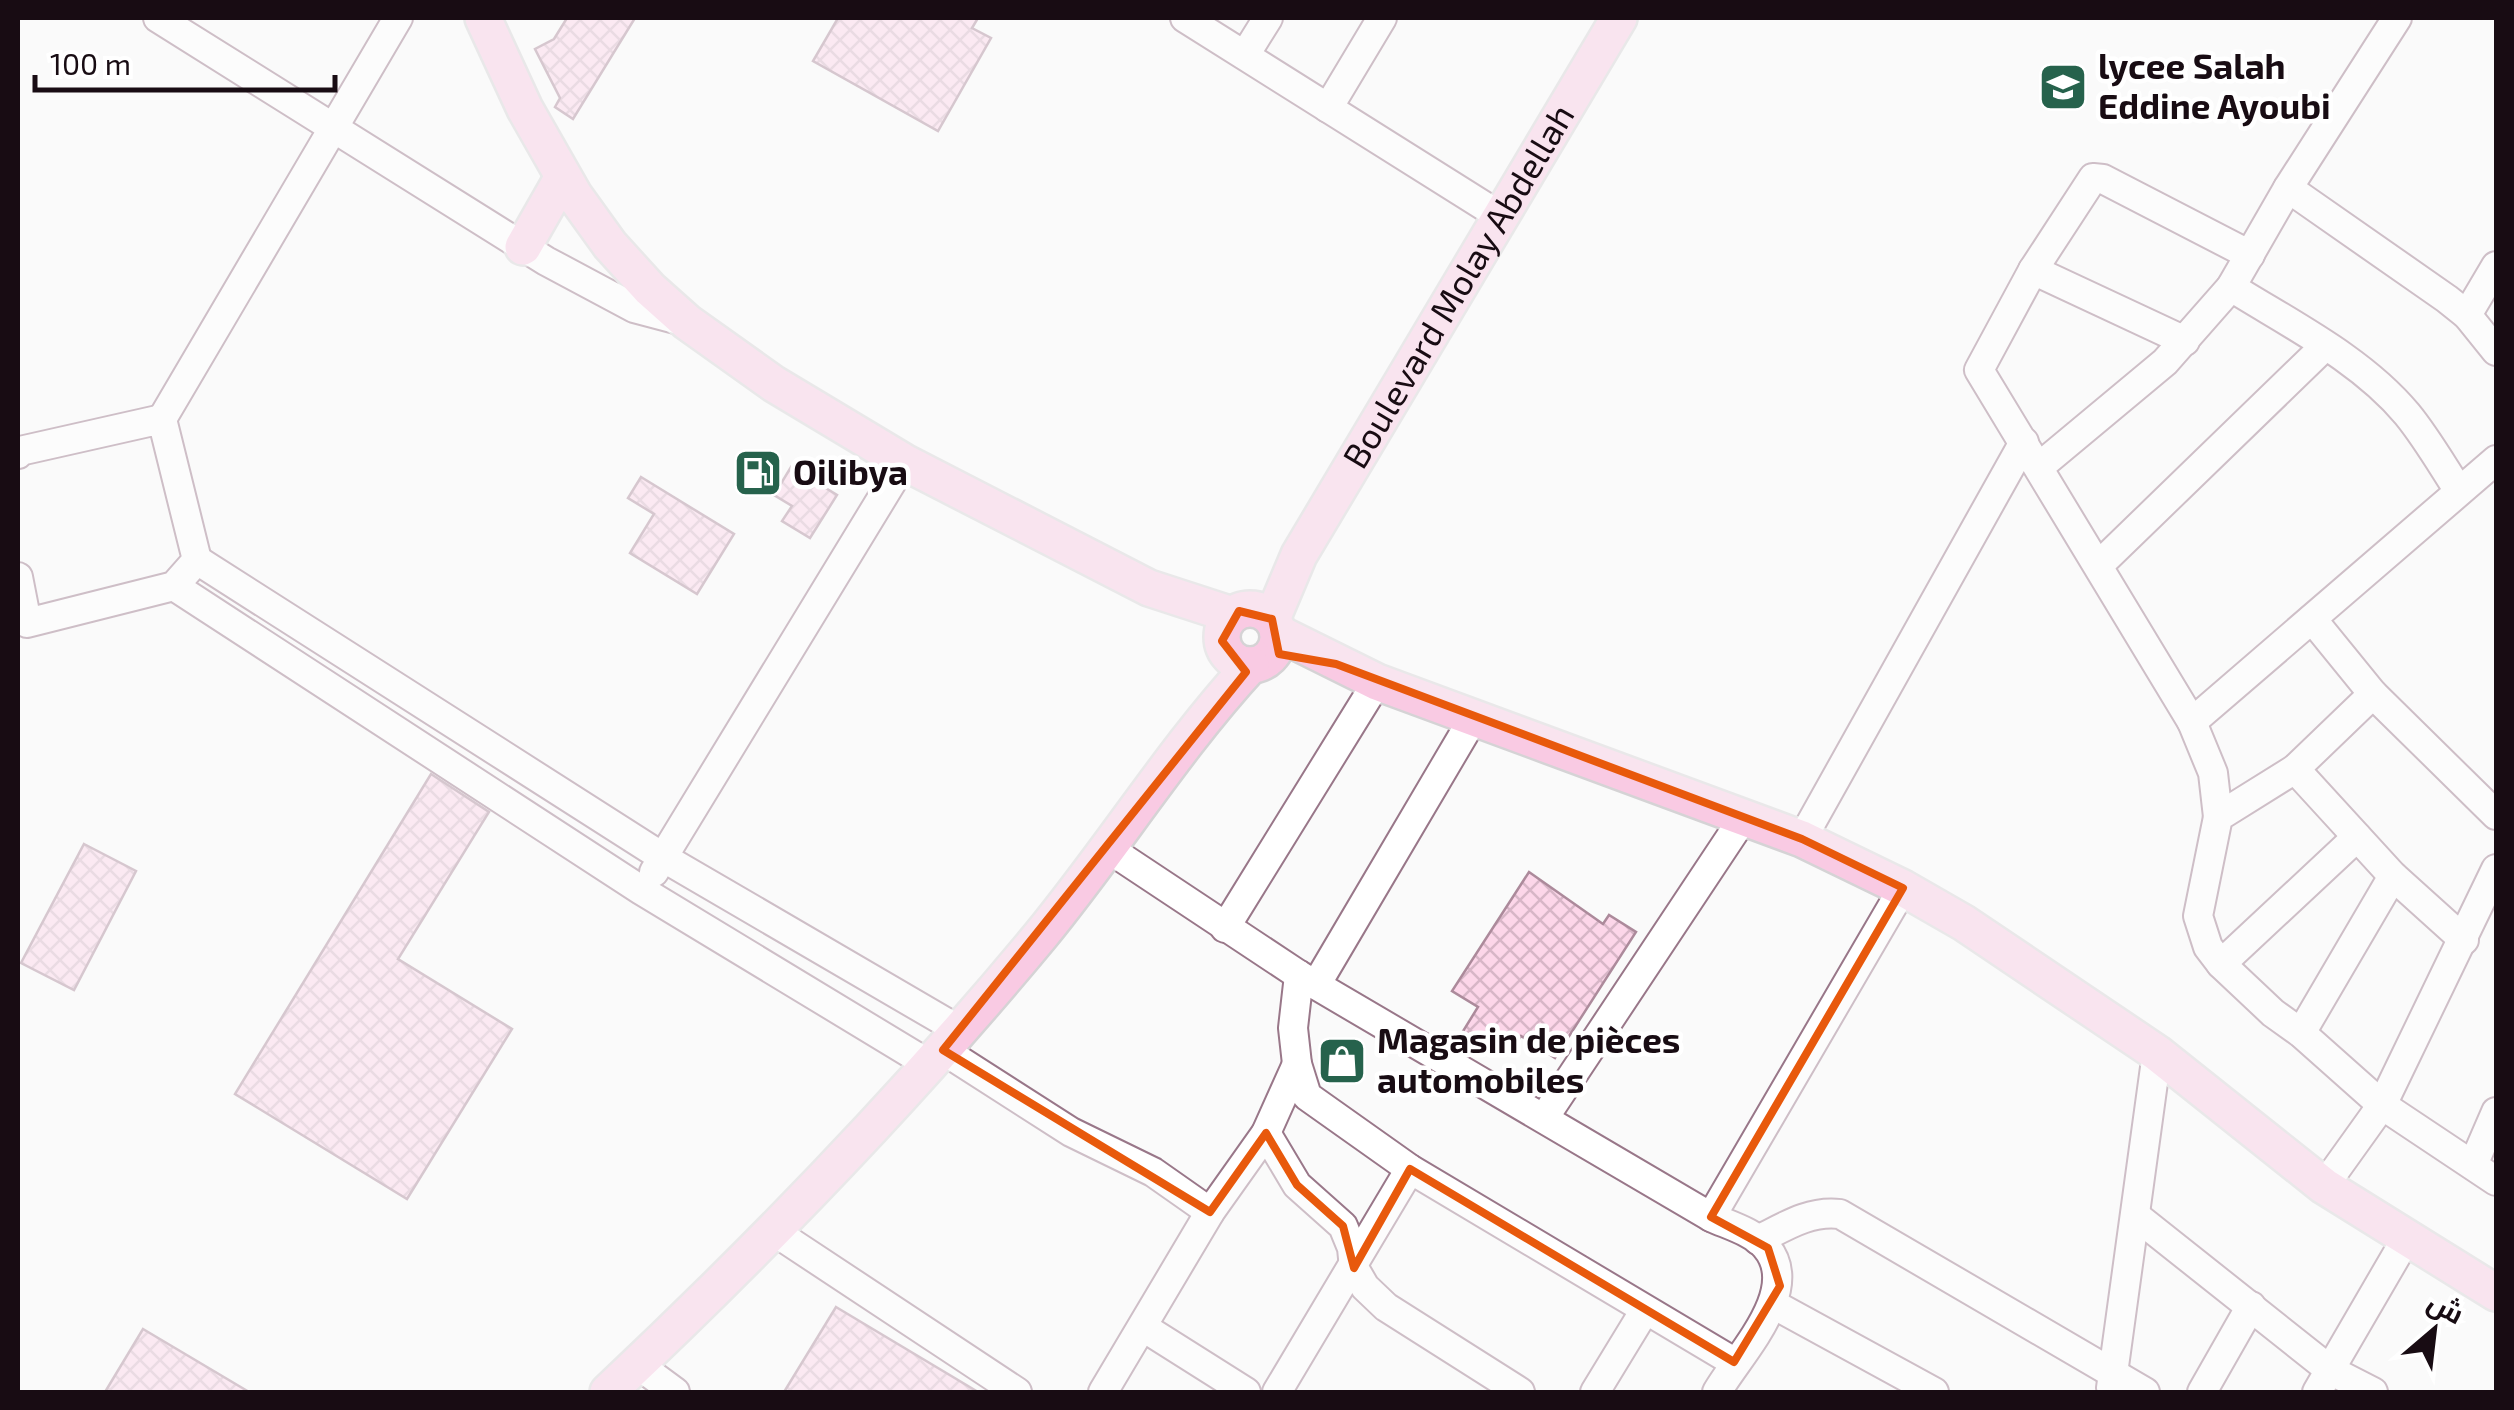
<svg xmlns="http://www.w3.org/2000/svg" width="2514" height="1410" viewBox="0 0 2514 1410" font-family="'Exo 2',Cairo,sans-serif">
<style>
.building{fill:url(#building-cross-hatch);stroke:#ac8a9b;stroke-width:2.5}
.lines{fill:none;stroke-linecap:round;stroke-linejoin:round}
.minor-casing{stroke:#997789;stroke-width:32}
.major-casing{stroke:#d5d3d5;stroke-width:40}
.minor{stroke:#fff;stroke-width:28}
.major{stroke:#f9cae3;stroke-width:35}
.marked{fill:none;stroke:#e8590c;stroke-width:8;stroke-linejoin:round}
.labels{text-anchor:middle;stroke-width:9;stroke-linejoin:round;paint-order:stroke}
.poi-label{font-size:35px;font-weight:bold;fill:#180c13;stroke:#fff;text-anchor:start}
.street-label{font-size:35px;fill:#180c13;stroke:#fff}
</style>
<defs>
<pattern id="building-cross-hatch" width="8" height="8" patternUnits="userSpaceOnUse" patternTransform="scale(2.5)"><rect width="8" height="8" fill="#fcd6e9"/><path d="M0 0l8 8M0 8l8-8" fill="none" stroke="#d7b6c7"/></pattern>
</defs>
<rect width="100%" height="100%" fill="#fafafa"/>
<g class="building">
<path d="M 567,18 L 635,18 L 573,119 L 555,107 L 560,98 L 535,49 L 554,39 Z"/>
<path d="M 838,18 L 978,18 L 972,28 L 991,38 L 938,131 L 813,61 Z"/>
<path d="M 791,467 L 837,495 L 810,538 L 782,521 L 792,506 L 774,495 Z"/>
<path d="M 641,477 L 734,534 L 697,594 L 630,553 L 654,514 L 628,498 Z"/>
<path d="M 431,774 L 489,812 L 398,959 L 512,1029 L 407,1199 L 235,1094 Z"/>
<path d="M 84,844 L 136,871 L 74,990 L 21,963 Z"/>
<path d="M 1529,872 L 1603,924 L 1609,915 L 1636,932 L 1555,1058 L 1521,1036 L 1512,1050 L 1494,1038 L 1485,1051 L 1460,1036 L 1478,1007 L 1452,991 Z"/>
<path d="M 836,1307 L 978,1392 L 784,1392 Z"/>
<path d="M 143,1329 L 249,1392 L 105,1392 Z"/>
</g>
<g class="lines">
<g class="minor-casing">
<g id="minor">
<path d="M 158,18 L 546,261 L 634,308 L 683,321"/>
<path d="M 1185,18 L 1500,216"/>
<path d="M 1245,55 L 1268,18"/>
<path d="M 1328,108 L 1382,18"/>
<path d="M 2288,188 L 2447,299 L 2467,315 L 2496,351"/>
<path d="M 2033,270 L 2185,341"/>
<path d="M 2231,287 C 2290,324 2361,359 2407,414 C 2426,437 2442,465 2459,491"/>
<path d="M 2467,315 L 2496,266"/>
<path d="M 162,419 L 398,18"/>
<path d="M 18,454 L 20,451 L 162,419 L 197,560 L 174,586 L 27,623 L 18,577"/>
<path d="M 2039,467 L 2165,362 L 2231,287 L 2288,188 L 2397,18"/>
<path d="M 197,560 L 664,858 L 959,1030"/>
<path d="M 2099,565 L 2325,346"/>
<path d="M 174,586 L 641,890 L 930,1065"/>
<path d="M 2312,619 L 2373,694 L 2496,815"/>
<path d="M 2373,694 L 2295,769 L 2218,817 L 2198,916 L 2208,947 L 2221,964 L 2273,1013 L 2301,1033 L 2382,1105 L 2496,1181"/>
<path d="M 2192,722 L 2496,460"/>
<path d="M 2295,769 L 2393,876 L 2464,940"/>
<path d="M 2218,817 L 2213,773 L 2192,722 L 1979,370 L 2033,270 L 2093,178 L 2103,179 L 2250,255"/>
<path d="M 1802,839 L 2024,442"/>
<path d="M 1109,849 L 1299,975 L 1711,1217 L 1903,888"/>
<path d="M 654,872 L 904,462"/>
<path d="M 1225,928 L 1377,682"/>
<path d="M 2221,964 L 2357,837"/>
<path d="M 1299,975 L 1293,1028 L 1297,1064 L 1307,1096 L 1410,1169 L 1734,1362"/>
<path d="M 1316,985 L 1474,717"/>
<path d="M 2301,1033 L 2393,876"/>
<path d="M 943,1050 L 1071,1132 L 1153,1172 L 1210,1212"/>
<path d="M 1544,1118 L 1744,817"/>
<path d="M 1266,1133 L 1297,1185 L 1343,1226 L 1352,1248 L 1354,1268 L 1365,1287 L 1386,1307 L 1520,1392"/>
<path d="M 2473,1165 L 2496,1112"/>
<path d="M 2324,1186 L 2382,1105 L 2496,869"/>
<path d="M 2136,1216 L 2330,1370 L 2373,1392"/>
<path d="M 1711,1217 C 1728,1225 1754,1232 1766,1247 C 1803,1290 1739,1354 1717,1392"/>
<path d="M 775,1232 L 1017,1392"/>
<path d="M 1758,1240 C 1784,1227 1810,1210 1840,1214 L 2145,1392"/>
<path d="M 1773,1304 L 1934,1392"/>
<path d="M 1143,1327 L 1246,1392"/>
<path d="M 637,1364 L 675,1392"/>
<path d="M 2111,1388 L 2157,1053"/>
<path d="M 1103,1392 L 1210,1212 L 1266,1133 L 1297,1064"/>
<path d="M 1277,1392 L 1410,1169"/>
<path d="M 1595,1392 L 1645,1310"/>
<path d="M 2202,1392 L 2251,1306"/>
<path d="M 2317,1392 L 2406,1239"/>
</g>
</g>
<g class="major-casing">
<g id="major">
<path d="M 483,18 L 525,109 L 574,195 L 610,245 L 650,289 L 687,322 L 774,384 L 904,462 L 1149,588 L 1232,615"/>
<path d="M 523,247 L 563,177"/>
<circle cx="1250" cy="637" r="28"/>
<path id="s1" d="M 1272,619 L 1299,555 L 1619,18"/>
<path d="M 1278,633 L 1377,682 L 1802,839 L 1903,888 L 1964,923 L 2157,1053 L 2324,1186 L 2496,1293"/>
<path d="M 608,1392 C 761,1248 907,1097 1041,935 C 1114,846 1173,750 1251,665"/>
</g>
</g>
<use href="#minor" class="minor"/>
<use href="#major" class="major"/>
</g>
<path d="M0 0H2514V1410H0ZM 1239,611 L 1272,619 L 1279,654 L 1336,664 L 1802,839 L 1903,888 L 1711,1217 L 1768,1248 L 1780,1286 L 1734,1362 L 1410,1169 L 1354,1268 L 1343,1226 L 1297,1185 L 1266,1133 L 1210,1212 L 943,1050 L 1246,672 L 1222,641 Z" fill="#fafafa" fill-opacity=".55" fill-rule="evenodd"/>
<path class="marked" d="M 1239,611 L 1272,619 L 1279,654 L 1336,664 L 1802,839 L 1903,888 L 1711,1217 L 1768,1248 L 1780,1286 L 1734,1362 L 1410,1169 L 1354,1268 L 1343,1226 L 1297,1185 L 1266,1133 L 1210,1212 L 943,1050 L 1246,672 L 1222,641 Z"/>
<defs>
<g id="school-square" transform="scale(2.5)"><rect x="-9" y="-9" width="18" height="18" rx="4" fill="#26624c" stroke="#fff"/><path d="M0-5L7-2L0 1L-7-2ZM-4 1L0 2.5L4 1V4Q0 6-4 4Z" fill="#fff"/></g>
<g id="fuel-square" transform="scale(2.5)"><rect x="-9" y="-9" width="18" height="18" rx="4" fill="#26624c" stroke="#fff"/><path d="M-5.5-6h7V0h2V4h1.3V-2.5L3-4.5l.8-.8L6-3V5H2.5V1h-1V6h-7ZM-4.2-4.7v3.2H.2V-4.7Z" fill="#fff"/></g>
<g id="shop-square" transform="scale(2.5)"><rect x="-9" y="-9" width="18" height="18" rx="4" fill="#26624c" stroke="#fff"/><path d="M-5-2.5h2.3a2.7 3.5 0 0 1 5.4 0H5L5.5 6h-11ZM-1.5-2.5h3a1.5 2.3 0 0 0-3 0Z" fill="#fff"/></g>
</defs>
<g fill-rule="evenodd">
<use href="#school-square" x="2063" y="87"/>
<use href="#fuel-square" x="758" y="473"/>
<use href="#shop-square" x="1342" y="1061"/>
</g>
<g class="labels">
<g class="poi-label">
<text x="2098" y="79">lycee Salah<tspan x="2098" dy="40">Eddine Ayoubi</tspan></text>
<text x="793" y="485">Oilibya</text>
<text x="1377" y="1053">Magasin de pièces<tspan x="1377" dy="40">automobiles</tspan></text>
</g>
<g class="street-label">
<text dy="12" stroke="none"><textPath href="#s1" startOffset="382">Boulevard Molay Abdellah</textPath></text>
</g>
</g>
<rect width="2514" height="1410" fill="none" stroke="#180c13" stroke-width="40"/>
<g transform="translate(2434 1330) rotate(28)" stroke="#ffffff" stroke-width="8" paint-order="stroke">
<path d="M0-8L18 38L0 25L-18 38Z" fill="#180c13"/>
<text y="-15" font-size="28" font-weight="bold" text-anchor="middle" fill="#180c13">ش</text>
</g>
<path d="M35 75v15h300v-15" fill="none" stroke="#180c13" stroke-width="5"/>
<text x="50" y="75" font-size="30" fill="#180c13" stroke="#ffffff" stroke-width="8" paint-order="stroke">100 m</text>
</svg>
